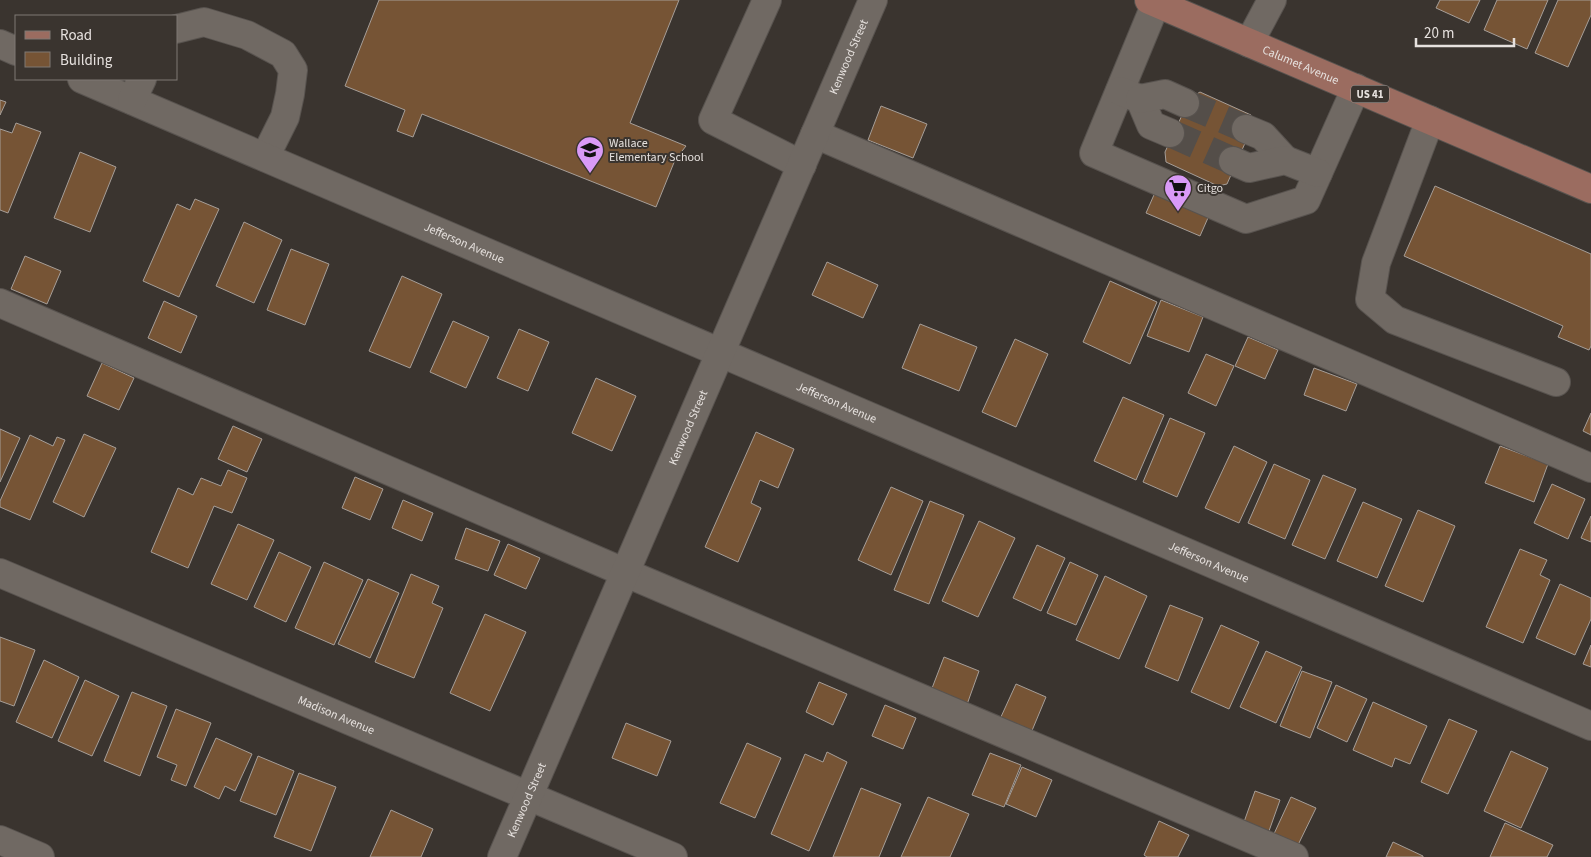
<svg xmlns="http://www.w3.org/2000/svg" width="1591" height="857" viewBox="0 0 1591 857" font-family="'Source Sans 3',sans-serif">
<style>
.building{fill:#765435;stroke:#a69e98}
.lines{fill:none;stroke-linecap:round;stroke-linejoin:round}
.minor-tunnel{stroke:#544e49;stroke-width:28;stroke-dasharray:28 14;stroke-linecap:butt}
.minor-casing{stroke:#58534f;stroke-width:30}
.major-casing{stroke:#58534f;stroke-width:30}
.minor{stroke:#706963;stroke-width:28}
.major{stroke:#9b6c60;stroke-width:28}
.labels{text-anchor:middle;stroke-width:4;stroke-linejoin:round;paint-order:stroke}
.shield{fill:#3a342f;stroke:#b2adaa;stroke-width:1}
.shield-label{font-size:11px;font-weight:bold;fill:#e6e1de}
.street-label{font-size:12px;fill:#e6e1de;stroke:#3a342f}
.poi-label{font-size:12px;fill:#e6e1de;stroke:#3a342f;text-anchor:start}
</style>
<rect width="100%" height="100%" fill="#3a342f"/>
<g class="building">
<path d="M 379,0 L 679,0 L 630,123 L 686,146 L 675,160 L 656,207 L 422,114 L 413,137 L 397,131 L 405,110 L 345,86 Z"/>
<path d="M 1440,0 L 1480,0 L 1469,23 L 1436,8 Z"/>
<path d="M 1497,0 L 1548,0 L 1527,49 L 1484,30 Z"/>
<path d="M 1558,0 L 1591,0 L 1591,15 L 1568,67 L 1535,53 Z"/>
<path d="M 1200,92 L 1251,115 L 1253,125 L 1227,184 L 1218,186 L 1166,162 L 1165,152 L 1190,98 Z"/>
<path d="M 0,100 L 6,102 L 0,115 Z"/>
<path d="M 881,106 L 927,124 L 913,158 L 868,140 Z"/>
<path d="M 16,123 L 41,132 L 8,213 L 0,210 L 0,129 L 12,133 Z"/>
<path d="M 80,152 L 116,167 L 90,232 L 54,218 Z"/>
<path d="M 1435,186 L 1591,254 L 1591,346 L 1589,350 L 1558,337 L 1563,326 L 1404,256 Z"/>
<path d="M 1157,188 L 1211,211 L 1200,236 L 1146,213 Z"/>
<path d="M 195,199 L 219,209 L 179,297 L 143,281 L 177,204 L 190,210 Z"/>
<path d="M 244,222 L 282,240 L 254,303 L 216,286 Z"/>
<path d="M 291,249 L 329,264 L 305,325 L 267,310 Z"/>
<path d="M 25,256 L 61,271 L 47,304 L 11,289 Z"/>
<path d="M 827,262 L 878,285 L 863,318 L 812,295 Z"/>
<path d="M 402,276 L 442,294 L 410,368 L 369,351 Z"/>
<path d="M 1110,281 L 1157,302 L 1130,364 L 1083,342 Z"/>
<path d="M 1161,300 L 1203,317 L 1189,352 L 1147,336 Z"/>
<path d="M 164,301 L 197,316 L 181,353 L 148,338 Z"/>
<path d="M 453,321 L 489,337 L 466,388 L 430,372 Z"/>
<path d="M 920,324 L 977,347 L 959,391 L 902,368 Z"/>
<path d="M 519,329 L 549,342 L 528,391 L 497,378 Z"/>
<path d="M 1248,337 L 1278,350 L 1265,379 L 1235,366 Z"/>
<path d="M 1015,339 L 1048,354 L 1016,427 L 982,412 Z"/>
<path d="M 1206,354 L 1234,366 L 1216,406 L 1188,393 Z"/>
<path d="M 102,363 L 134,378 L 119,410 L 87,396 Z"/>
<path d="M 1314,368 L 1357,384 L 1346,411 L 1304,395 Z"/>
<path d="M 596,378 L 636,396 L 612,451 L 572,433 Z"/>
<path d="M 1123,397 L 1164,415 L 1136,480 L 1094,461 Z"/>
<path d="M 1591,413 L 1591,435 L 1583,431 Z"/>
<path d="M 1170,418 L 1205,433 L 1177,497 L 1143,482 Z"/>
<path d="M 233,426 L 262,439 L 247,472 L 218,459 Z"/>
<path d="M 0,429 L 20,438 L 0,482 Z"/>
<path d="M 756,432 L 794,449 L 778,488 L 760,480 L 751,503 L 761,508 L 738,562 L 705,547 Z"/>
<path d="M 84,434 L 116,448 L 84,517 L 53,502 Z"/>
<path d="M 30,435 L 53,446 L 57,437 L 65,440 L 30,520 L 0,507 L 0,501 Z"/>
<path d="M 1234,446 L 1267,462 L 1239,523 L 1205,508 Z"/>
<path d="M 1500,446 L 1548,464 L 1534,502 L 1485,483 Z"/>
<path d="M 1274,464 L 1310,480 L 1285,539 L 1248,523 Z"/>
<path d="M 228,470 L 247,478 L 232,513 L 214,506 L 188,568 L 151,552 L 178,488 L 193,495 L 201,478 L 221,486 Z"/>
<path d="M 1323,475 L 1356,489 L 1325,559 L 1292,545 Z"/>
<path d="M 355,477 L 383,489 L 370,520 L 342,508 Z"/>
<path d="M 1552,484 L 1585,499 L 1568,539 L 1534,523 Z"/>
<path d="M 891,487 L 923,501 L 891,575 L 858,560 Z"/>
<path d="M 403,500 L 433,513 L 422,541 L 392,528 Z"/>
<path d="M 930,501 L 964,515 L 929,604 L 894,590 Z"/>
<path d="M 1363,502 L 1402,519 L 1377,578 L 1337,561 Z"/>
<path d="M 1418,510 L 1455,526 L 1423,602 L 1385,586 Z"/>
<path d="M 1591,516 L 1591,542 L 1581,538 Z"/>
<path d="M 979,521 L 1015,538 L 978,617 L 942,601 Z"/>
<path d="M 238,524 L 274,540 L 247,600 L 211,584 Z"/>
<path d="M 466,528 L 500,541 L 488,571 L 455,559 Z"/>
<path d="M 508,544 L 540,558 L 526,589 L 494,575 Z"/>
<path d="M 1037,545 L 1065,558 L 1041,611 L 1013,598 Z"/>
<path d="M 1520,549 L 1547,560 L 1540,575 L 1550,580 L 1523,643 L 1486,627 Z"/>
<path d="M 279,552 L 311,567 L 286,622 L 254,607 Z"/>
<path d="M 324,562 L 363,580 L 334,645 L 295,628 Z"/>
<path d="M 1070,562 L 1098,575 L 1076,625 L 1047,613 Z"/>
<path d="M 411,574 L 439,586 L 432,603 L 443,608 L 414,678 L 375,662 Z"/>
<path d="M 1105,576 L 1147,596 L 1119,659 L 1076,640 Z"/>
<path d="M 368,579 L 399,593 L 370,658 L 338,644 Z"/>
<path d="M 1560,584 L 1591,598 L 1591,619 L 1575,655 L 1536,638 Z"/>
<path d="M 1170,605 L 1203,618 L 1178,681 L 1145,667 Z"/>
<path d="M 485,614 L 526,632 L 490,711 L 450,693 Z"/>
<path d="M 1221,625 L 1259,642 L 1229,709 L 1191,692 Z"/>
<path d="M 0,637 L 35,650 L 14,706 L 0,701 Z"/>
<path d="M 1591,645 L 1591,667 L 1583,664 Z"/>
<path d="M 1266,651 L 1302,667 L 1276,723 L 1240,707 Z"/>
<path d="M 944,657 L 979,671 L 965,710 L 929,696 Z"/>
<path d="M 44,660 L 79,677 L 52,738 L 16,722 Z"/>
<path d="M 1302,671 L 1332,682 L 1310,738 L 1280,726 Z"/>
<path d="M 85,680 L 119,696 L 92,756 L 58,741 Z"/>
<path d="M 819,682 L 847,694 L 833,725 L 806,712 Z"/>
<path d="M 1016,684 L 1046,697 L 1031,733 L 1000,719 Z"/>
<path d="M 1336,685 L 1367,699 L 1347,742 L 1317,728 Z"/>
<path d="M 132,692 L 167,706 L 140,776 L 104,761 Z"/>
<path d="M 1373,702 L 1427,726 L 1410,764 L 1395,758 L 1392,767 L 1353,750 Z"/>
<path d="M 885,705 L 916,718 L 903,749 L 872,736 Z"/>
<path d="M 176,709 L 211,723 L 186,786 L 171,780 L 177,765 L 157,757 Z"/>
<path d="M 1449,719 L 1477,731 L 1448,794 L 1421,782 Z"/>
<path d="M 626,723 L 671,741 L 657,776 L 612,758 Z"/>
<path d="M 216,738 L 252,754 L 235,791 L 225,786 L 219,799 L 194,787 Z"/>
<path d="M 747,743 L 781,758 L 755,818 L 720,803 Z"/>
<path d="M 1511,751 L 1548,768 L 1521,828 L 1484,811 Z"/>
<path d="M 827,752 L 847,762 L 809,851 L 771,834 L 805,754 L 823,762 Z"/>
<path d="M 990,753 L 1021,765 L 1004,807 L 972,795 Z"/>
<path d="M 258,756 L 294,771 L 276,815 L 240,801 Z"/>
<path d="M 1022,767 L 1052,780 L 1036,817 L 1006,804 Z"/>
<path d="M 299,773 L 336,787 L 311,851 L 274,837 Z"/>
<path d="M 861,788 L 901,804 L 879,857 L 833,857 Z"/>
<path d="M 1255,791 L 1280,800 L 1269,831 L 1244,822 Z"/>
<path d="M 928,797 L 969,814 L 950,857 L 901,857 Z"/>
<path d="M 1291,797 L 1316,808 L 1297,847 L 1273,836 Z"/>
<path d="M 391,810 L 433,829 L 421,857 L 370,857 Z"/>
<path d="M 1159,821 L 1189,835 L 1178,857 L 1147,857 L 1144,855 Z"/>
<path d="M 1505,823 L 1553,845 L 1547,857 L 1490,857 Z"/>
<path d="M 1393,842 L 1423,856 L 1423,857 L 1386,857 Z"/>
</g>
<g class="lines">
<g class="minor-tunnel">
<path d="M 1185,103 L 1246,129"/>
<path d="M 1170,133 L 1233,161"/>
</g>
<g class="minor-casing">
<g id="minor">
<path d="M 767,0 L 713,120 L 802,165"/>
<path d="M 1156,3 L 1094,153 L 1246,219 L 1306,200 L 1356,88"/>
<path d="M 176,29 L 204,22 L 247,35 L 283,54 L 293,70 L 290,94 L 285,117 L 265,157"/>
<path d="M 1249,43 L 1272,0"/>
<path d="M 0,44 L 16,51"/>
<path id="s1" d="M 82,79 L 1591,726"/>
<path d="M 1120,91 L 1140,99 L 1151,125 L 1170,133"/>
<path d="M 1140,99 L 1165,94 L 1185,103"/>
<path d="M 132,100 L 142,79"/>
<path d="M 1430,120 L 1376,263 L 1370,299 L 1395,320 L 1556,382"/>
<path d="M 1246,129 L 1263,136 L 1285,160"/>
<path d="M 815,134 L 1591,468"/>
<path d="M 1233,161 L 1249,168 L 1285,160 L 1318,173"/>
<path d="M 0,303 L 626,573 L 1294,857"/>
<path id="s2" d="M 0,573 L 673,857"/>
<path d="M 0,840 L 40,857"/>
<path id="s3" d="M 502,857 L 873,0"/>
</g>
</g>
<g class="major-casing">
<g id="major">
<path id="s4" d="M 1149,0 L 1591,189"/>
</g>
</g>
<use href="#minor" class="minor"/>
<use href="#major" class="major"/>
</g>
<defs>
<g id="school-pin" transform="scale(1.4375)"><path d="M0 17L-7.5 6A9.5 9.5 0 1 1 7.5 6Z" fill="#d99af7" stroke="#3a342f"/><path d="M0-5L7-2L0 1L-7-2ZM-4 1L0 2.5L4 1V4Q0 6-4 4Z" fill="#111"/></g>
<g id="supermarket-pin" transform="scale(1.4375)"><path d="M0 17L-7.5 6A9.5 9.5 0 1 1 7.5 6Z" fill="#d99af7" stroke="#3a342f"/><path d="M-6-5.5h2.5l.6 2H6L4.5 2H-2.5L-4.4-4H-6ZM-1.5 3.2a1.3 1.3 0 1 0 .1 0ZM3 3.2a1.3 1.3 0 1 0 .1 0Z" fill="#111"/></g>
</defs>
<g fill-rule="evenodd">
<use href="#school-pin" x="590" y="150"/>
<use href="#supermarket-pin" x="1178" y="188"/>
</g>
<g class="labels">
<rect class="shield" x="1351" y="85.5" width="38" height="17" rx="4"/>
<g class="shield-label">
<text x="1370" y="98">US 41</text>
</g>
<g class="street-label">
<text dy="4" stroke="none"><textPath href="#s3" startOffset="872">Kenwood Street</textPath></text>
<text dy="4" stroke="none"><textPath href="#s4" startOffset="165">Calumet Avenue</textPath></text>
<text dy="4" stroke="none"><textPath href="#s1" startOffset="416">Jefferson Avenue</textPath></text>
<text dy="4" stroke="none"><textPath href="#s1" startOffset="821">Jefferson Avenue</textPath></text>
<text dy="4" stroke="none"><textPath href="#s3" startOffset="468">Kenwood Street</textPath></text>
<text dy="4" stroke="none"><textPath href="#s1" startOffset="1226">Jefferson Avenue</textPath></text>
<text dy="4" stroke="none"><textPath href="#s2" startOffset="365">Madison Avenue</textPath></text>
<text dy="4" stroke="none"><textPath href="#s3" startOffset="62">Kenwood Street</textPath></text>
</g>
<g class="poi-label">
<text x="609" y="147">Wallace<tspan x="609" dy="14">Elementary School</tspan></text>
<text x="1197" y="192">Citgo</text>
</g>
</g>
<rect x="15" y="15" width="162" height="65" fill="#3a342f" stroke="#7f7975"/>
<rect x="25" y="31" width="25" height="8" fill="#9b6c60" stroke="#7f7975"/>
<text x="60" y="40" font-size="15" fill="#e6e1de">Road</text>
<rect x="25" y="52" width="25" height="15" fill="#765435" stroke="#7f7975"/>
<text x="60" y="65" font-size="15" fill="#e6e1de">Building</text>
<path d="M1416 38v8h98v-8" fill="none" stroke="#e6e1de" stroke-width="2.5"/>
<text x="1424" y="38" font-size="15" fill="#e6e1de" stroke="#3a342f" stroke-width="4" paint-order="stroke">20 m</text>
</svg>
